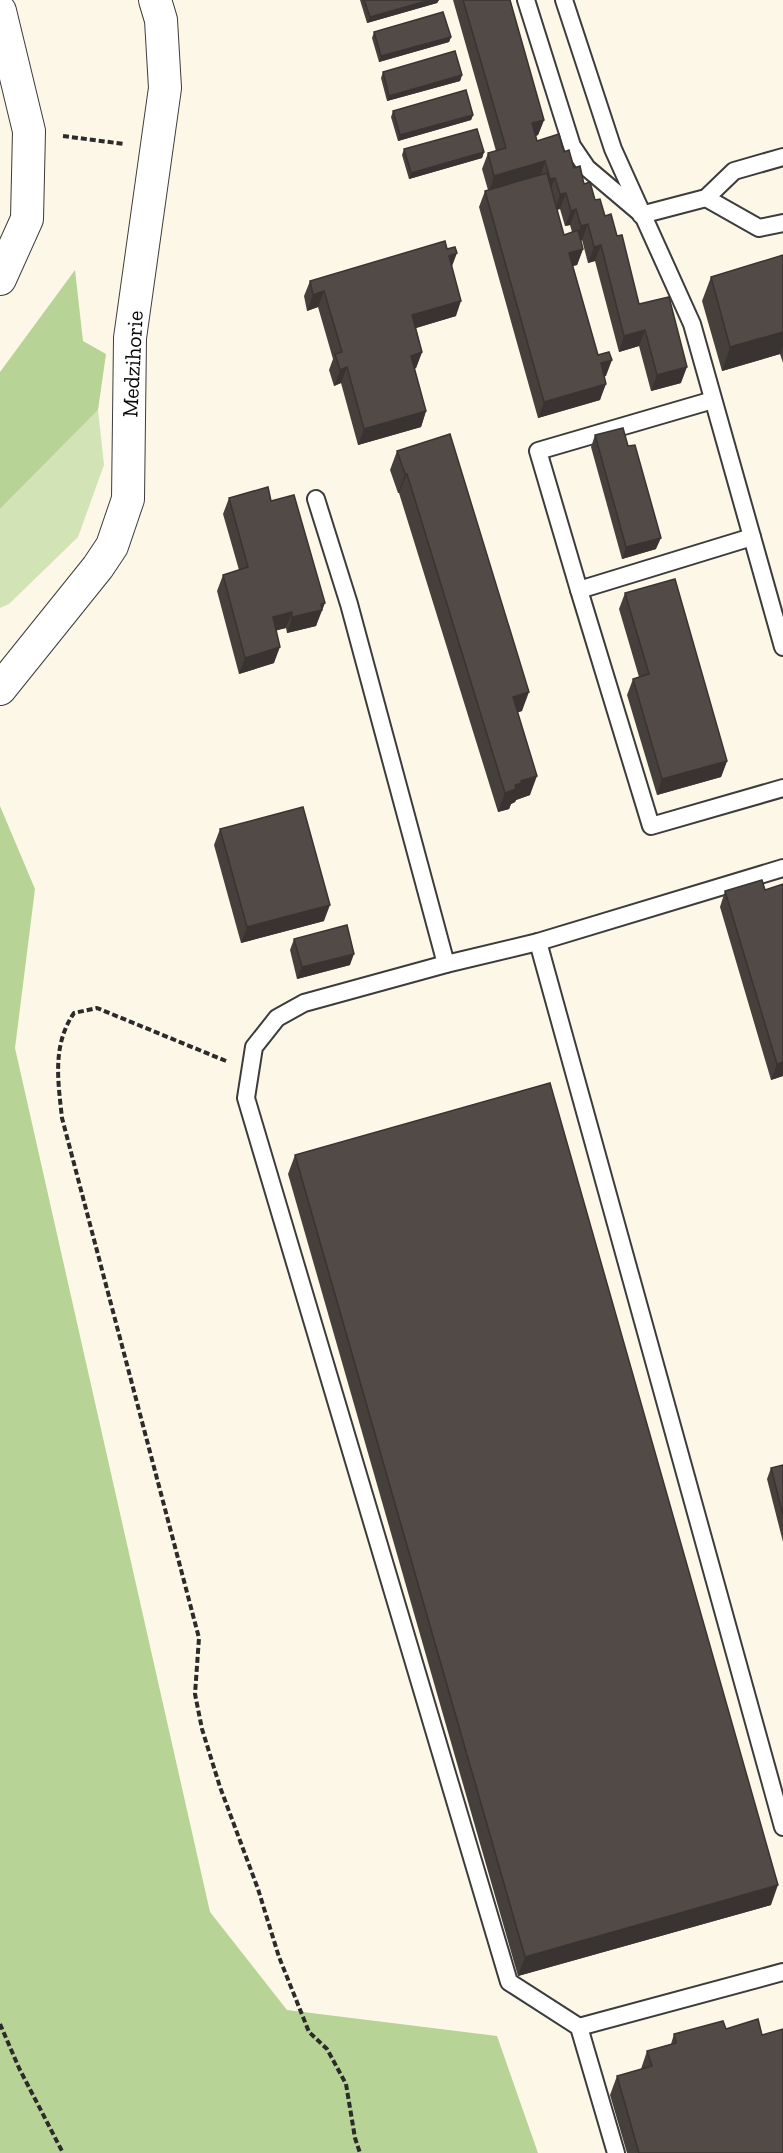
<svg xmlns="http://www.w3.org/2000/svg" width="783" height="2153" viewBox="0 0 783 2153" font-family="'Zilla Slab',serif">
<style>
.green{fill:#d2e4b5}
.forest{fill:#b7d396}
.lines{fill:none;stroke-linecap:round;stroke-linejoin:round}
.lane-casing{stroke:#3c3c3c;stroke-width:20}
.street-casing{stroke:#3c3c3c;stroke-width:34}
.path{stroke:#2b2b2b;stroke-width:4;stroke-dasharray:6 3;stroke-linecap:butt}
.lane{stroke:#fff;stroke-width:16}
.street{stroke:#fff;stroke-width:32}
.wall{fill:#46403d;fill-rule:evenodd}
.shaded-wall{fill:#393432}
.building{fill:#514a47;stroke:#393432;stroke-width:1.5}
.labels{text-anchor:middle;stroke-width:6;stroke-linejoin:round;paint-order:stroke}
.street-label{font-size:22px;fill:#090909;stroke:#fff}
</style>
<rect width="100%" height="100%" fill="#fdf7e7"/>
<path class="green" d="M 98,410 L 104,465 L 78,537 L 9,604 L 0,608 L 0,509 Z"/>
<g class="forest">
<path d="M 75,270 L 83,341 L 106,354 L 98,410 L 0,509 L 0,372 Z"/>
<path d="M 0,806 L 35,889 L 15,1048 L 210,1912 L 287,2010 L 497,2036 L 538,2153 L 0,2153 Z"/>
</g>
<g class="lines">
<g class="lane-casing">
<g id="lane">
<path d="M 526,0 L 572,146 L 587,168 L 639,212"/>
<path d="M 564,0 L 613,149 L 692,324 L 783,647"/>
<path d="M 706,198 L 759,228 L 783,223"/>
<path d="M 641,215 L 706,198 L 734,171 L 783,157"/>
<path d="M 713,400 L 538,451 L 579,590 L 752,537"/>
<path d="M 316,499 L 349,604 L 446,964"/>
<path d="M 579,590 L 651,826 L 783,788"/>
<path d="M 538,942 L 783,1827"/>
<path d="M 579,2027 L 783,1972"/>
<path d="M 616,2153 L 579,2027 L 509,1982 L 246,1098 L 254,1047 L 277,1018 L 304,1003 L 446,964 L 538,942 L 783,868"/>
</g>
</g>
<g class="street-casing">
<g id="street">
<path d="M 0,11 L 29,131 L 27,219 L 0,279"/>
<path d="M 0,689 L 98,567 L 112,546 L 128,499 L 130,338 L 165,88 L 161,20 L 155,0"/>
</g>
</g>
<g class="path">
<path d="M 63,136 L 124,144"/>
<path d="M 226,1061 L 97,1008 L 74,1013 C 52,1045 58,1081 62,1118 L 199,1638 L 195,1694 L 202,1729 L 220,1787 L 258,1889 L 279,1957 L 309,2032 L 327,2049 L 346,2084 L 355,2138 L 360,2153"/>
<path d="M 0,2024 L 19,2068 L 63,2153"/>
</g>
<use href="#lane" class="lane"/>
<use href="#street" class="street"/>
</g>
<g class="wall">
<path d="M 360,0 L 439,0 L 437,3 L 367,23 Z"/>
<path d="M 453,0 L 510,0 L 544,120 L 538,135 L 536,136 L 537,141 L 564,152 L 605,216 L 639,304 L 681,383 L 651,391 L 639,346 L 619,352 L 595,261 L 588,263 L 582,240 L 581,241 L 583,249 L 577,265 L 573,266 L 598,355 L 606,376 L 604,376 L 600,400 L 538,418 L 479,207 L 485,191 L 488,190 L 482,169 L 488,153 L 496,151 ZM 560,209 L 565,226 L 570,225 L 572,232 L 564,235 L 557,210 Z"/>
<path d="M 374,32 L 451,37 L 449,42 L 379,62 L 372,38 Z"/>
<path d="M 383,72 L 462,75 L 460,81 L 387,101 L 381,78 Z"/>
<path d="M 393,111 L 473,115 L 471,120 L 398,141 L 391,117 Z"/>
<path d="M 404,149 L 484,152 L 482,158 L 409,179 L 402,155 Z"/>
<path d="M 783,255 L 783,363 L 780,354 L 722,371 L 702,301 L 711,277 Z"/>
<path d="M 452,267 L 456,316 L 416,328 L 422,352 L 416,368 L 414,369 L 426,411 L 421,427 L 358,445 L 341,383 L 334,386 L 329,370 L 333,359 L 318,307 L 307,311 L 304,296 L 310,281 Z"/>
<path d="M 595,435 L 656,549 L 622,559 L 591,447 Z"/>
<path d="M 397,451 L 522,711 L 518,712 L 530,795 L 516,800 L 515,802 L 511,804 L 509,809 L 498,812 L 399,493 L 398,493 L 390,470 Z"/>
<path d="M 229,498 L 271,501 L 319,619 L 318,619 L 316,626 L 287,633 L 286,628 L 276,630 L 274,663 L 239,674 L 217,591 L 223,575 L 239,570 L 223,514 Z"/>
<path d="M 625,593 L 727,761 L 721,777 L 657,795 L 627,695 L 633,679 L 639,677 L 619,609 Z"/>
<path d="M 220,829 L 324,921 L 241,943 L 214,845 Z"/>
<path d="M 783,884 L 783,1076 L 771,1080 L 720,907 L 725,891 L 765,890 Z"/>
<path d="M 294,939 L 350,965 L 297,979 L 290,950 Z"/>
<path d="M 295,1155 L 771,1905 L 518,1976 L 288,1174 Z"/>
<path d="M 783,1465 L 783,1542 L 767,1479 L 771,1468 Z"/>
<path d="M 726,2029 L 783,2153 L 627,2153 L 610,2095 L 617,2076 L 641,2069 L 647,2051 L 671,2044 L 674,2034 Z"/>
</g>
<g class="shaded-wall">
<path d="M 430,0 L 439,0 L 437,3 L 367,23 L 370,17 Z"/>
<path d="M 451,37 L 449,42 L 379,62 L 381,56 Z"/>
<path d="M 462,75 L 460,81 L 387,101 L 389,96 Z"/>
<path d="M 473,115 L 471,120 L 398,141 L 400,135 Z"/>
<path d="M 544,120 L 538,135 L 527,138 L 532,123 Z"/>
<path d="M 484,152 L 482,158 L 409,179 L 411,173 Z"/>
<path d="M 545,161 L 540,177 L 489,192 L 494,176 Z"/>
<path d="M 555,178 L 549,193 L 544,195 L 550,179 Z"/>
<path d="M 566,193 L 560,209 L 555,210 L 560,194 Z"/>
<path d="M 576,209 L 570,225 L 565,226 L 571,211 Z"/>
<path d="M 588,224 L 582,240 L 575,242 L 581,226 Z"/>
<path d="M 601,245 L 595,261 L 588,263 L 594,247 Z"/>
<path d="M 583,249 L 577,265 L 563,268 L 569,253 Z"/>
<path d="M 457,253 L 451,269 L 449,256 Z"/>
<path d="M 324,291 L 318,307 L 307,311 L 313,295 Z"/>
<path d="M 461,301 L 456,316 L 406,331 L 412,315 Z"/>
<path d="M 645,330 L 639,346 L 619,352 L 624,336 Z"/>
<path d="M 783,332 L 783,347 L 780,354 L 722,371 L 730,347 Z"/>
<path d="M 422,352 L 416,368 L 405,372 L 411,356 Z"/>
<path d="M 612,360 L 606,376 L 595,379 L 601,363 Z"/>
<path d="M 347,367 L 341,383 L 334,386 L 340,370 Z"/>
<path d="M 687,367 L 681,383 L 651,391 L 657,375 Z"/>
<path d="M 606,384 L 600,400 L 538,418 L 544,402 Z"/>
<path d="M 426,411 L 421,427 L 358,445 L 364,429 Z"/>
<path d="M 405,474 L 407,474 L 399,493 L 398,493 Z"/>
<path d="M 661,538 L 656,549 L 622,559 L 626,547 Z"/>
<path d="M 325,603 L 316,626 L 287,633 L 292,617 Z"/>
<path d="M 292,612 L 286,628 L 267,633 L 273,617 Z"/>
<path d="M 280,647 L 274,663 L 239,674 L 245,658 Z"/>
<path d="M 529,692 L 522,711 L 506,716 L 513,697 Z"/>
<path d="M 727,761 L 721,777 L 657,795 L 662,779 Z"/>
<path d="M 537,776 L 530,795 L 516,800 L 515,802 L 511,804 L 509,809 L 498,812 L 505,793 L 521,781 Z"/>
<path d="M 330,905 L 324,921 L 241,943 L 247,927 Z"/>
<path d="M 354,954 L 350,965 L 297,979 L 302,967 Z"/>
<path d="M 783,1062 L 783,1076 L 771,1080 L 777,1064 Z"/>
<path d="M 778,1885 L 771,1905 L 518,1976 L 525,1957 Z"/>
</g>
<g class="building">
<path d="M 364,0 L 430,0 L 370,17 Z"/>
<path d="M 463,0 L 510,0 L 544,120 L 532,123 L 537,141 L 559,134 L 564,152 L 569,150 L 574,168 L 580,166 L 584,184 L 590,182 L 595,200 L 600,199 L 605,216 L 611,214 L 617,236 L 622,235 L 639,304 L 669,297 L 687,367 L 657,375 L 645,330 L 624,336 L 601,245 L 594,247 L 588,224 L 581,226 L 576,209 L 571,211 L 566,193 L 560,194 L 555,178 L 550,179 L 545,161 L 494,176 L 488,153 L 506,148 Z"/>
<path d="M 443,12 L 451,37 L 381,56 L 374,32 Z"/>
<path d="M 455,51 L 462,75 L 389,96 L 383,72 Z"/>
<path d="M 466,90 L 473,115 L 400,135 L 393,111 Z"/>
<path d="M 477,129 L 484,152 L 411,173 L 404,149 Z"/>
<path d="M 547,173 L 564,235 L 578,230 L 583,249 L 569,253 L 598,355 L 609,352 L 612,360 L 601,363 L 606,384 L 544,402 L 485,191 Z"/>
<path d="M 445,241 L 447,249 L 455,247 L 457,253 L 449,256 L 461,301 L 412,315 L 422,352 L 411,356 L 426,411 L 364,429 L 347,367 L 340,370 L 335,354 L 342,352 L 324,291 L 313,295 L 310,281 Z"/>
<path d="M 783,255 L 783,332 L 730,347 L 711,277 Z"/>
<path d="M 623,428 L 628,446 L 635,445 L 661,538 L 626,547 L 595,435 Z"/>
<path d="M 450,434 L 529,692 L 513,697 L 537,776 L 521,781 L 522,783 L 515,785 L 516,789 L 505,793 L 407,474 L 405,474 L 397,451 Z"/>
<path d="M 268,487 L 271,501 L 294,495 L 325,603 L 321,604 L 322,610 L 292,617 L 292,612 L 273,617 L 280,647 L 245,658 L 223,575 L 248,567 L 229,498 Z"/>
<path d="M 675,579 L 727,761 L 662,779 L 633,679 L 649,674 L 625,593 Z"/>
<path d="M 303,807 L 330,905 L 247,927 L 220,829 Z"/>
<path d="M 762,880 L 765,890 L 783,884 L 783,1062 L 777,1064 L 725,891 Z"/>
<path d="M 347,925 L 354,954 L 302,967 L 294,939 Z"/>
<path d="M 550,1083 L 778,1885 L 525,1957 L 295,1155 Z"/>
<path d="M 783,1465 L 783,1515 L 771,1468 Z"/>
<path d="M 758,2019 L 762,2035 L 783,2029 L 783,2153 L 639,2153 L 617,2076 L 652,2066 L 647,2051 L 676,2043 L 674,2034 L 723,2021 L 726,2029 Z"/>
</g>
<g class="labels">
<g class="street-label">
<text transform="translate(132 364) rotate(-87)" y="8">Medzihorie</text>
</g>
</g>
</svg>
